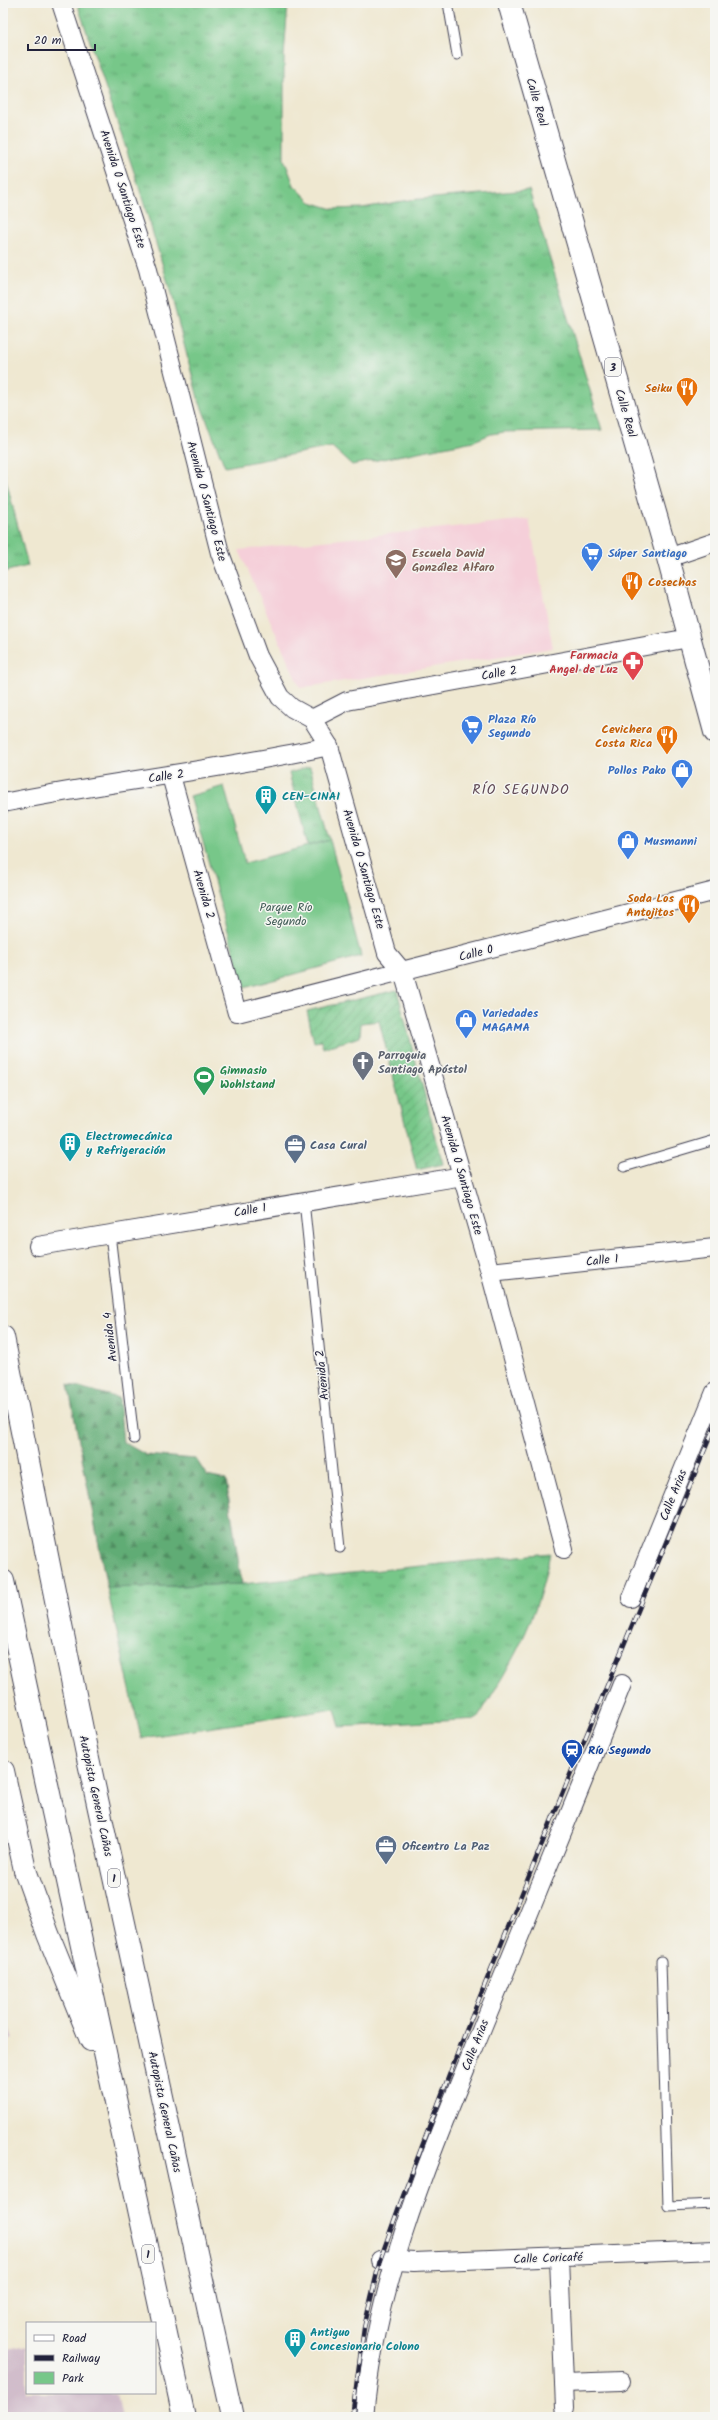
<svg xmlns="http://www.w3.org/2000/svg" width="718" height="2420" viewBox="0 0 718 2420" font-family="Kalam,sans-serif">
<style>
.built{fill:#f5cfd9}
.industrial{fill:#d1bdcb}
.grass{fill:url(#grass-tufts);stroke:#4c7462}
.forest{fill:url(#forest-firs);stroke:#426758}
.park{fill:#77c789;stroke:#4c7462}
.garden{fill:url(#garden-furrows);stroke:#4c7462}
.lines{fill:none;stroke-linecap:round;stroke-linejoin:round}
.lane-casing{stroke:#414052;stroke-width:11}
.street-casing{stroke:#414052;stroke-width:20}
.secondary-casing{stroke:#414052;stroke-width:24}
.primary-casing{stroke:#414052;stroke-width:24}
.highway-casing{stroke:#414052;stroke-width:24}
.lane{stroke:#fff;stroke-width:9}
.street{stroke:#fff;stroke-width:18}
.secondary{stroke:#fff;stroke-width:22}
.primary{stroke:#fff;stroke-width:22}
.highway{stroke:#fff;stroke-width:22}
.rail-casing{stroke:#22223b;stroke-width:4.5}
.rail{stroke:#f6f6f2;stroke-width:3;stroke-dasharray:9;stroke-linecap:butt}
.labels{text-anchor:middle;stroke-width:3;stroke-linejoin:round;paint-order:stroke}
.shield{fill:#f6f6f2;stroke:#626272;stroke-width:1}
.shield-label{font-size:11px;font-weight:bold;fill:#22223b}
.street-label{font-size:12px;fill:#22223b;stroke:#f6f6f2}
.food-label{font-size:12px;font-weight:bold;fill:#c56008;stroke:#f6f6f2;text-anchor:end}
.education-label{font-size:12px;font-weight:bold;fill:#785e54;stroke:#f6f6f2;text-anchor:start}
.shop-label{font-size:12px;font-weight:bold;fill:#366cbe;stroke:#f6f6f2;text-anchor:start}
.health-label{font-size:12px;font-weight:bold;fill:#be3a42;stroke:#f6f6f2;text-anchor:end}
.culture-label{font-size:12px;font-weight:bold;fill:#0d838f;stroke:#f6f6f2;text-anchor:start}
.park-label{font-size:12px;fill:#405c56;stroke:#f6f6f2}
.worship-label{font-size:12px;font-weight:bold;fill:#5b616d;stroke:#f6f6f2;text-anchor:start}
.leisure-label{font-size:12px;font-weight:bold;fill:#27864d;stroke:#f6f6f2;text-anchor:start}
.service-label{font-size:12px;font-weight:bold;fill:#4e5e75;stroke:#f6f6f2;text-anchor:start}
.transit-label{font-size:12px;font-weight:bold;fill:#164399;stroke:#f6f6f2;text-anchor:start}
.quarter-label{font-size:14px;letter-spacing:1px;fill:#604a56;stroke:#f6f6f2}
</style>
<defs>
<pattern id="grass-tufts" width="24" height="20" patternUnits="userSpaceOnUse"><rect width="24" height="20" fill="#77c789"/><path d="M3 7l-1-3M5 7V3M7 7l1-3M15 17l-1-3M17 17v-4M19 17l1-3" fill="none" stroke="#61a171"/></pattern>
<pattern id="forest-firs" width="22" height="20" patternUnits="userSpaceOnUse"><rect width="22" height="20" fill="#61ac75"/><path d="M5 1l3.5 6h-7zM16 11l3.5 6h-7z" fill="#508c61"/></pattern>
<pattern id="garden-furrows" width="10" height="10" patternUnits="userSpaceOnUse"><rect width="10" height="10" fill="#77c789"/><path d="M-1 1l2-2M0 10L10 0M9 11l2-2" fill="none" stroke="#61a171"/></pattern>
</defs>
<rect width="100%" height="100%" fill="#f6f6f2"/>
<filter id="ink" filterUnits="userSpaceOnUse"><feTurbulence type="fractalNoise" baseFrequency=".025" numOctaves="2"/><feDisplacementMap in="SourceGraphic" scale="8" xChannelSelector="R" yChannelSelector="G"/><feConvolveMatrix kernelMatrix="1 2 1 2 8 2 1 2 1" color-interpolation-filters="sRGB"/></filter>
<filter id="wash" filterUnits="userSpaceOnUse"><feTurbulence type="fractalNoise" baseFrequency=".012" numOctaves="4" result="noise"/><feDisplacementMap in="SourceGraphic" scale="16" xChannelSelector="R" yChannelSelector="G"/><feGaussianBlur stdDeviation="0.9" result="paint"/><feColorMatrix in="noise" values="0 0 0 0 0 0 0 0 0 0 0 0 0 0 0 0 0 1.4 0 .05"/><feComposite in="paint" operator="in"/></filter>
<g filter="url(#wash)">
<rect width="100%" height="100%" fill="#efe8d1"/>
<path class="built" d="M 529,519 L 553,648 L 300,688 L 239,550 Z"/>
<g class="industrial">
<path d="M 3,2006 L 13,2039 L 3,2042 Z"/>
<path d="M 27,2346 L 27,2393 L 116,2393 L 121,2417 L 3,2417 L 3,2351 Z"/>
</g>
<g class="grass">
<path d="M 77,3 L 288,3 L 284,56 L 284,159 L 294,185 L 311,202 L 333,209 L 362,208 L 409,200 L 529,190 L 602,430 L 505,432 L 491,434 L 474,441 L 352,465 L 332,447 L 225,467 L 198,398 L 168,283 L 138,184 Z"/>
<path d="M 3,468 L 28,566 L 3,572 Z"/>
<path d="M 310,767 L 330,840 L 308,846 L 289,773 Z"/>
<path d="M 550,1553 C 537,1622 513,1661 477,1719 L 340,1727 L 335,1709 L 141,1738 L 107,1588 L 242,1584 Z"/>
</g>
<path class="forest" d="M 68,1384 L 119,1398 L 123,1442 L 146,1455 L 196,1459 L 207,1476 L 226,1480 L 242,1584 L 107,1588 Z"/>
<path class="park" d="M 224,786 L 245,863 L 330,840 L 361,956 L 244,988 L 190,796 Z"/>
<path class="garden" d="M 397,990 L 443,1164 L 417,1170 L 379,1021 L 361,1023 L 360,1037 L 323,1048 L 321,1041 L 314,1042 L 307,1011 Z"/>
</g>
<g filter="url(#ink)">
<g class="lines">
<g class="lane-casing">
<g id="lane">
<path d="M 448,3 L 457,55"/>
<path d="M 624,1167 L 715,1140"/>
<path d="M 304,1201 L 340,1548"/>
<path d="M 110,1234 L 134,1439"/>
<path d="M 661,1961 L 668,2206 L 715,2204"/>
</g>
</g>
<g class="street-casing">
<g id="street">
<path d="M 61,3 L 148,269 L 220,553 L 258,656 L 280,697 L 292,708 L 312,719 L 329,746 L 387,953 L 403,972 L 490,1272 L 564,1549"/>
<path d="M 668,558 L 715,542"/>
<path d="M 312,719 L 347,701 L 689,638"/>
<path d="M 171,776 L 237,1013 L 715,891"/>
<path d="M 3,803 C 111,781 221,770 329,746"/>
<path d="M 38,1246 L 463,1176"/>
<path d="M 490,1272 L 715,1248"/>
<path d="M 631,1598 L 715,1392"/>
<path d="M 559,2258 L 564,2383 L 621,2381"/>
<path d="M 380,2260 L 414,2262 L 715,2250"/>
<path d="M 564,2383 L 565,2408"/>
<path d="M 364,2417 C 376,2280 431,2154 482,2028 C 529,1914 576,1799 622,1684"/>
</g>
</g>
<g class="secondary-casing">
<path id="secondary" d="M 3,1771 L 25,1870"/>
</g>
<g class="primary-casing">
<path id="primary" d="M 509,3 L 668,558 L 715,732"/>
</g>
<g class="highway-casing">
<g id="highway">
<path d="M 3,1337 L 86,1749 L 232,2417"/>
<path d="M 3,1581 L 184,2417"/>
<path d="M 25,1870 L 48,1934 L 91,2040"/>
</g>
</g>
<use href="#lane" class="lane"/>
<use href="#street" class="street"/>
<use href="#secondary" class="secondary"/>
<use href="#primary" class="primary"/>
<use href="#highway" class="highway"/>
<g class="rail-casing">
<path id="rail" d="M 352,2417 L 364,2328 L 380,2260 L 400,2204 L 466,2031 L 572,1770 L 715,1425"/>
</g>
<use href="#rail" class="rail"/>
</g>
</g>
<defs>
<g id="restaurant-pin" transform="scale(1.15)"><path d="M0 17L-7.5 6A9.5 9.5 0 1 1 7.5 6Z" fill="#e8710a" stroke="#f6f6f2"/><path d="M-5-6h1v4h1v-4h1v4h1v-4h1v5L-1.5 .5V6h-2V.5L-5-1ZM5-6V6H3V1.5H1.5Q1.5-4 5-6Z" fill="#fff"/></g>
<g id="supermarket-pin" transform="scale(1.15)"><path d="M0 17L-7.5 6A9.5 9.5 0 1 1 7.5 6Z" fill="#3f7fe0" stroke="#f6f6f2"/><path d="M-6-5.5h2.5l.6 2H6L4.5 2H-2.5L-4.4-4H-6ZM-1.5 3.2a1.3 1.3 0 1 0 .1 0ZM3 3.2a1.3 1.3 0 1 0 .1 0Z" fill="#fff"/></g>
<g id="school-pin" transform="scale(1.15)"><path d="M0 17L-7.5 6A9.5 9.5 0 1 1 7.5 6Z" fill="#8d6e63" stroke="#f6f6f2"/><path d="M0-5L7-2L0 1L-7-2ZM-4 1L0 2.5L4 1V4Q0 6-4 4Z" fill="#fff"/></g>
<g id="pharmacy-pin" transform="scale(1.15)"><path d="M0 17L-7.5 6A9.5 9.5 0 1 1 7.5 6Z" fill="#e0444e" stroke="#f6f6f2"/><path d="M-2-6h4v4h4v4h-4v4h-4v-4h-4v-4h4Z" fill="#fff"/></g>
<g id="shop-pin" transform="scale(1.15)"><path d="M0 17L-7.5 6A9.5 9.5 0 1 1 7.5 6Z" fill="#3f7fe0" stroke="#f6f6f2"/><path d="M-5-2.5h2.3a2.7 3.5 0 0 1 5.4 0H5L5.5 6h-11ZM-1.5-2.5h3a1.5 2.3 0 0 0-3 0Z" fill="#fff"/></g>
<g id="building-pin" transform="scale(1.15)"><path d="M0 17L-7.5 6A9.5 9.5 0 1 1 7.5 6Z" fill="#0f9aa8" stroke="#f6f6f2"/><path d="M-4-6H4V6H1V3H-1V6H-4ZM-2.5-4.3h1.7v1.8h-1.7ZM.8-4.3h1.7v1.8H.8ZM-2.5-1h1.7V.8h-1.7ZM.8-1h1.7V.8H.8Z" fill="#fff"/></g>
<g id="church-pin" transform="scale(1.15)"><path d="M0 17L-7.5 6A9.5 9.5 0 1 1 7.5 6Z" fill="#6b7280" stroke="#f6f6f2"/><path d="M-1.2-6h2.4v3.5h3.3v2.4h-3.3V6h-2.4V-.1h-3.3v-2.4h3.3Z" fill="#fff"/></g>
<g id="stadium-pin" transform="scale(1.15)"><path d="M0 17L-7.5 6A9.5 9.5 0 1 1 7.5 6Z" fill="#2e9e5b" stroke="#f6f6f2"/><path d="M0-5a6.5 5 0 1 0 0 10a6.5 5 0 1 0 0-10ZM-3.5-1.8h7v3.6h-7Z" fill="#fff"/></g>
<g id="office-pin" transform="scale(1.15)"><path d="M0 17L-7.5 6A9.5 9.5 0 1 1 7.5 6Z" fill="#5c6f8a" stroke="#f6f6f2"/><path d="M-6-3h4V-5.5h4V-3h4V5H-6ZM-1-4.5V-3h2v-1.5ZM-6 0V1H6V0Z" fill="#fff"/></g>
<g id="station-pin" transform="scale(1.15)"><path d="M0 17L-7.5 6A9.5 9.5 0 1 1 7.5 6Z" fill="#1a4fb4" stroke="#f6f6f2"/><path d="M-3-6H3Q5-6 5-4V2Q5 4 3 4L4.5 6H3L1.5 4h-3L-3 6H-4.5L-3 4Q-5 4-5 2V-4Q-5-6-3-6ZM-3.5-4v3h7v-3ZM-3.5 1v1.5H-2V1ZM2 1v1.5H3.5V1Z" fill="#fff"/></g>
</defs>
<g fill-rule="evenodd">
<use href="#restaurant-pin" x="687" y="388"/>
<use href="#supermarket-pin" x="592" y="553"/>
<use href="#school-pin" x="396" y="560"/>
<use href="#restaurant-pin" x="632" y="582"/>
<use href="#pharmacy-pin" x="633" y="662"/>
<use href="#supermarket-pin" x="472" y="726"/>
<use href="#restaurant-pin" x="667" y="736"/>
<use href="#shop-pin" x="682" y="770"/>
<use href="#building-pin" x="266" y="796"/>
<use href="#shop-pin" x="628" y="841"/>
<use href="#restaurant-pin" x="689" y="905"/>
<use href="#shop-pin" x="466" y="1020"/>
<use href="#church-pin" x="363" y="1062"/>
<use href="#stadium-pin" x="204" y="1077"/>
<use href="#building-pin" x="70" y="1143"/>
<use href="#office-pin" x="295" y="1145"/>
<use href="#station-pin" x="572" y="1750"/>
<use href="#office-pin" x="386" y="1846"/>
<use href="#building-pin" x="295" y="2339"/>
</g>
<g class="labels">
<g class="shield">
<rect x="605" y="358" width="16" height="18" rx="3"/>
<rect x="108" y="1869" width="12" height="18" rx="3"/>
<rect x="142" y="2245" width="12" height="18" rx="3"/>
</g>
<g class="shield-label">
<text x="613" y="371">3</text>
<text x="114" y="1882">1</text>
<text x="148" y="2258">1</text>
</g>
<g class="street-label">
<text transform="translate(537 102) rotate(74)" y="4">Calle Real</text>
<text transform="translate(123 189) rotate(72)" y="4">Avenida 0 Santiago Este</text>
<text transform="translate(626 413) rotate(74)" y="4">Calle Real</text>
<text transform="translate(207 501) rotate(75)" y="4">Avenida 0 Santiago Este</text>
<text transform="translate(499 673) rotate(-10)" y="4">Calle 2</text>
<text transform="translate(166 776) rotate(-8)" y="4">Calle 2</text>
<text transform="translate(364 869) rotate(74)" y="4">Avenida 0 Santiago Este</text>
<text transform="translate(204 894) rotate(74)" y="4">Avenida 2</text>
<text transform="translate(476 953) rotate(-14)" y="4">Calle 0</text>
<text transform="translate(462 1175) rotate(74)" y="4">Avenida 0 Santiago Este</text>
<text transform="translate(250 1210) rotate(-10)" y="4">Calle 1</text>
<text transform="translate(602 1260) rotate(-6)" y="4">Calle 1</text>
<text transform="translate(110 1337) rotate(-97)" y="4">Avenida 4</text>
<text transform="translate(322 1375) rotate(-96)" y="4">Avenida 2</text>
<text transform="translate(673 1495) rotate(-68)" y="4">Calle Arias</text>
<text transform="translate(96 1796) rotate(78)" y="4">Autopista General Cañas</text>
<text transform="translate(475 2045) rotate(-68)" y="4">Calle Arias</text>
<text transform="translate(165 2112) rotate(78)" y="4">Autopista General Cañas</text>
<text transform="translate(548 2258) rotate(-2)" y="4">Calle Coricafé</text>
</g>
<g class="food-label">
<text x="672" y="392">Seiku</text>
<text x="648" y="586" text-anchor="start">Cosechas</text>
<text x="652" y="733">Cevichera<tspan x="652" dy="14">Costa Rica</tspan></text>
<text x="674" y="902">Soda Los<tspan x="674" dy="14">Antojitos</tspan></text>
</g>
<g class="education-label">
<text x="412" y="557">Escuela David<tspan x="412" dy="14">González Alfaro</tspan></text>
</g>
<g class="shop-label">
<text x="608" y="557">Súper Santiago</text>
<text x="488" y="723">Plaza Río<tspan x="488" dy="14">Segundo</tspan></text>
<text x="666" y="774" text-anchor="end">Pollos Pako</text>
<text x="644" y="845">Musmanni</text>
<text x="482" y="1017">Variedades<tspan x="482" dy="14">MAGAMA</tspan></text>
</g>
<g class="health-label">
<text x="618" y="659">Farmacia<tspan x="618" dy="14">Angel de Luz</tspan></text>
</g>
<g class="culture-label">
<text x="282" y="800">CEN-CINAI</text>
<text x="86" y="1140">Electromecánica<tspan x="86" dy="14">y Refrigeración</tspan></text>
<text x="310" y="2336">Antiguo<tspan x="310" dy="14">Concesionario Colono</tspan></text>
</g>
<g class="park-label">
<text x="286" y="911">Parque Río<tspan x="286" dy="14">Segundo</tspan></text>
</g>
<g class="worship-label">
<text x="378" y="1059">Parroquia<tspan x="378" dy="14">Santiago Apóstol</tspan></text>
</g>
<g class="leisure-label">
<text x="220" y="1074">Gimnasio<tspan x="220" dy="14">Wohlstand</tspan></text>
</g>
<g class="service-label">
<text x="310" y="1149">Casa Cural</text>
<text x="402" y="1850">Oficentro La Paz</text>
</g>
<g class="transit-label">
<text x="588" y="1754">Río Segundo</text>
</g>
<g class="quarter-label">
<text x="521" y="794">RÍO SEGUNDO</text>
</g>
</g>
<rect width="718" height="2420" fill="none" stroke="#f6f6f2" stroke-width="16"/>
<rect x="26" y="2322" width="130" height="72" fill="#f6f6f2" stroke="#a1a1a9"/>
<rect x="34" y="2335" width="20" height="6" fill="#ffffff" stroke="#a1a1a9"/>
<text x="62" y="2342" font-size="12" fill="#22223b">Road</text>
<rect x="34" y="2355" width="20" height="6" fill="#22223b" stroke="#a1a1a9"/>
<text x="62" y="2362" font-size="12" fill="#22223b">Railway</text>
<rect x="34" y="2372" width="20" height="12" fill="#77c789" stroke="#a1a1a9"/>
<text x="62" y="2382" font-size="12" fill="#22223b">Park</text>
<path d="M28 44v6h67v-6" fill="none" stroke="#22223b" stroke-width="2"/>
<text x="34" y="44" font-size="12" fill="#22223b" stroke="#f6f6f2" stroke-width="3" paint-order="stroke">20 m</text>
</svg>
